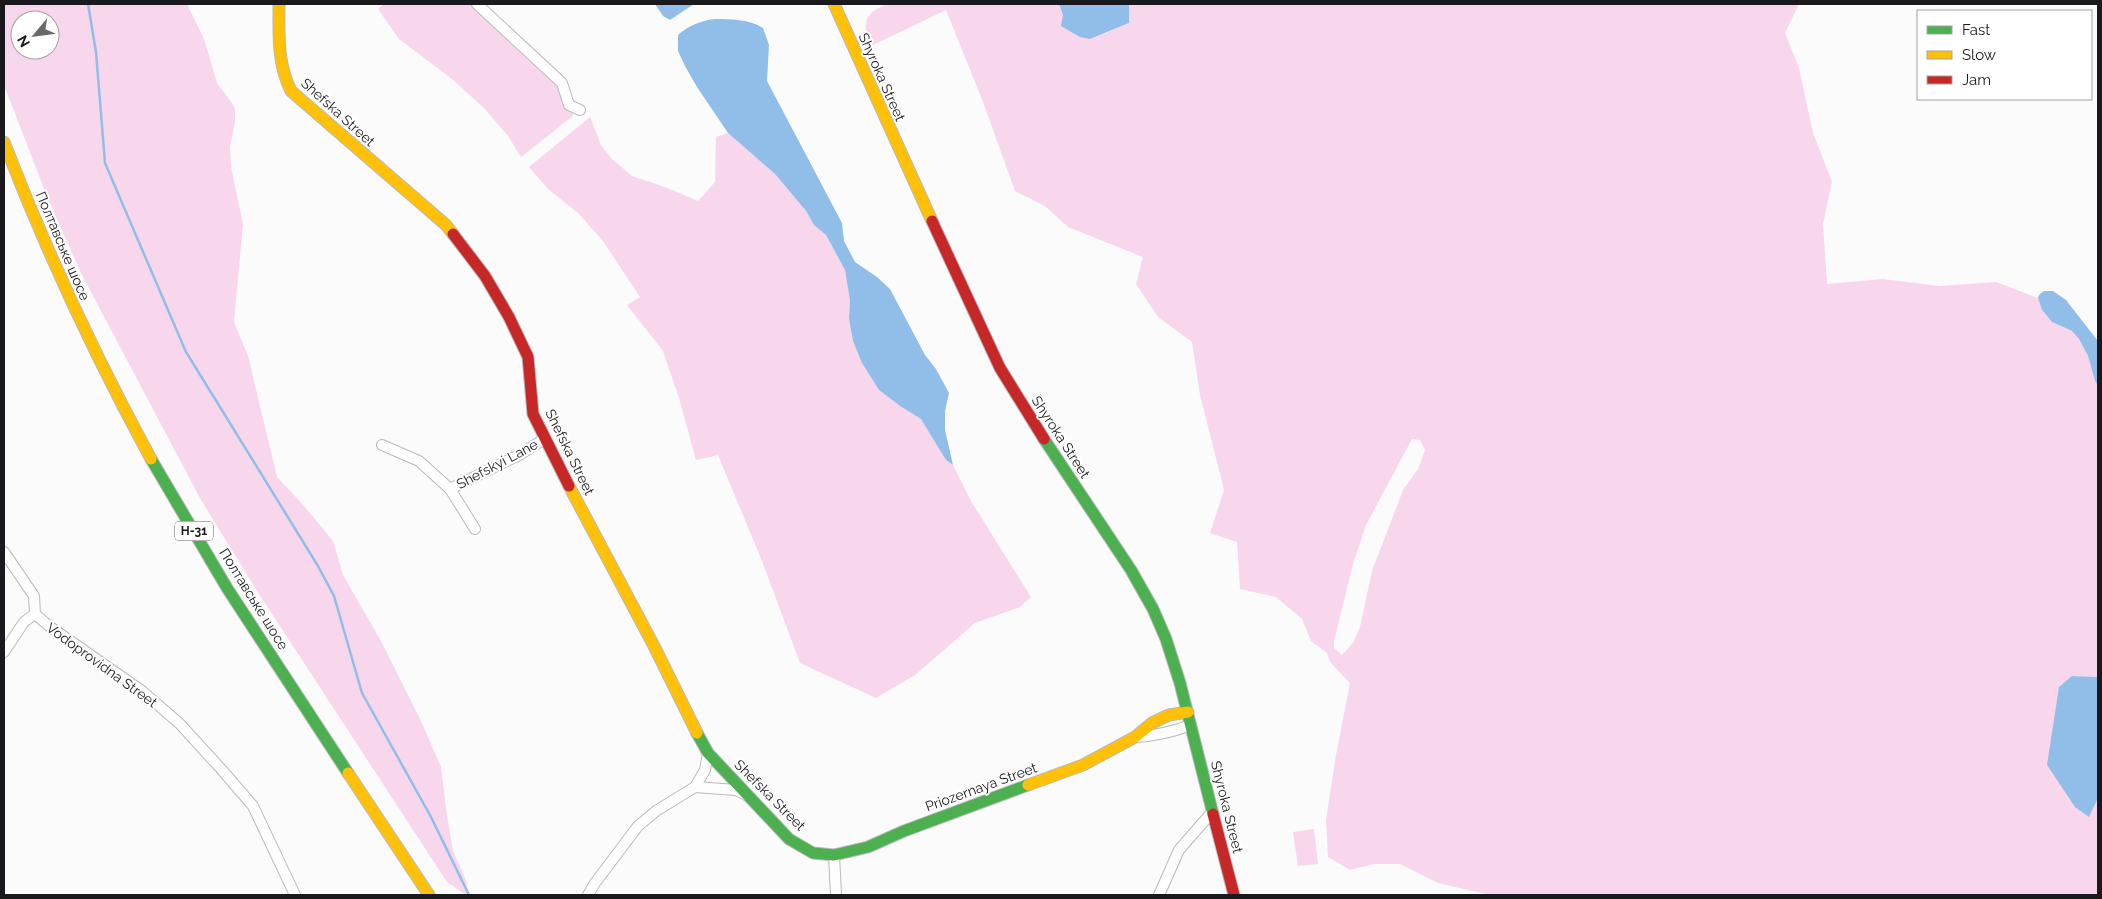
<svg xmlns="http://www.w3.org/2000/svg" width="2102" height="899" viewBox="0 0 2102 899" font-family="Raleway,sans-serif">
<style>
.green{fill:#f8d6ec;fill-rule:evenodd}
.water{fill:#91bee8}
.lines{fill:none;stroke-linecap:round;stroke-linejoin:round}
.stream{stroke:#91bee8;stroke-width:2.5}
.street-casing{stroke:#bababc;stroke-width:12}
.fast-casing{stroke:#bababc;stroke-width:13}
.slow-casing{stroke:#bababc;stroke-width:13}
.jam-casing{stroke:#bababc;stroke-width:13}
.street{stroke:#fefeff;stroke-width:10}
.fast{stroke:#4caf50;stroke-width:11}
.slow{stroke:#ffc107;stroke-width:11}
.jam{stroke:#c62828;stroke-width:11}
.labels{text-anchor:middle;stroke-width:4;stroke-linejoin:round;paint-order:stroke}
.shield{fill:#fff;stroke:#5f5e62;stroke-width:1}
.shield-label{font-size:12px;font-weight:bold;fill:#1a191e}
.street-label{font-size:14px;fill:#1a191e;stroke:#fff}
</style>
<rect width="100%" height="100%" fill="#fbfbfc"/>
<g class="green">
<path d="M 4,4 L 187,4 L 204,39 L 217,83 L 232,103 L 235,109 L 235,122 L 230,147 L 231,167 L 243,224 L 234,322 L 248,356 L 277,477 L 305,507 L 333,541 L 343,575 L 381,641 L 421,721 L 441,767 L 446,809 L 453,851 L 467,883 L 466,895 L 447,882 L 259,594 L 201,500 L 82,275 L 48,199 L 4,85 ZM 20,20 L 50,20 L 50,50 L 20,50 Z"/>
<path d="M 384,4 L 474,4 L 562,85 L 573,116 L 521,157 L 508,136 L 484,108 L 452,79 L 399,39 L 378,9 Z"/>
<path d="M 888,4 L 1059,4 L 1063,15 L 1090,39 L 1128,24 L 1129,4 L 1799,4 L 1785,33 L 1799,68 L 1813,133 L 1832,182 L 1823,224 L 1827,284 L 1883,279 L 1939,286 L 1996,282 L 2038,298 L 2042,310 L 2052,322 L 2072,331 L 2079,339 L 2088,356 L 2095,381 L 2098,386 L 2098,677 L 2072,676 L 2089,817 L 2098,798 L 2098,895 L 1490,895 L 1438,883 L 1400,864 L 1374,864 L 1350,870 L 1328,857 L 1326,820 L 1336,755 L 1350,683 L 1330,662 L 1327,653 L 1311,641 L 1302,619 L 1276,597 L 1240,589 L 1237,542 L 1210,533 L 1224,490 L 1200,395 L 1192,342 L 1158,317 L 1136,284 L 1143,257 L 1068,227 L 1045,206 L 1015,191 L 983,102 L 946,10 L 869,47 C 863,23 863,13 888,4 ZM 1412,439 L 1420,440 L 1425,450 L 1418,469 L 1403,490 L 1372,571 L 1360,627 L 1353,643 L 1342,655 L 1334,648 L 1334,641 L 1353,564 L 1366,525 Z"/>
<path d="M 590,117 L 601,145 L 612,159 L 632,176 L 665,187 L 698,201 L 715,182 L 716,137 L 728,133 L 775,174 L 806,211 L 814,225 L 826,235 L 845,270 L 850,301 L 849,318 L 879,390 L 900,406 L 921,419 L 927,425 L 946,460 L 953,465 L 971,501 L 1031,597 L 1020,607 L 975,623 L 915,675 L 876,698 L 800,663 L 762,561 L 718,455 L 696,460 L 679,398 L 663,351 L 627,305 L 640,297 L 603,241 L 578,213 L 548,189 L 529,167 Z"/>
<path d="M 1314,829 L 1318,864 L 1298,866 L 1293,832 Z"/>
</g>
<g class="water">
<path d="M 655,4 L 694,4 L 670,20 L 663,16 Z"/>
<path d="M 1059,4 L 1129,4 L 1129,23 L 1090,39 L 1080,37 L 1061,26 L 1063,15 Z"/>
<path d="M 715,19 C 731,19 749,19 763,28 L 769,45 L 767,81 L 842,223 L 844,241 L 855,262 L 877,277 L 890,289 L 925,355 L 936,369 L 949,393 L 945,411 L 945,430 L 953,465 L 946,460 L 921,419 L 900,406 L 879,390 L 862,363 L 853,341 L 849,318 L 850,301 L 845,270 L 826,235 L 814,225 L 806,211 L 775,174 L 728,133 L 697,87 L 685,66 L 678,51 L 678,35 C 688,26 702,20 715,19 Z"/>
<path d="M 2044,291 L 2053,291 L 2066,300 L 2098,341 L 2098,386 L 2095,381 L 2088,356 L 2079,339 L 2072,331 L 2052,322 L 2042,310 L 2038,298 L 2039,295 Z"/>
<path d="M 2072,676 L 2098,677 L 2098,798 L 2089,817 L 2075,807 L 2047,765 L 2059,687 Z"/>
</g>
<g class="lines">
<path class="stream" d="M 88,4 L 96,52 L 105,163 L 186,352 L 318,566 L 334,596 L 362,693 L 431,817 L 469,895"/>
<g class="street-casing">
<g id="street">
<path d="M 477,4 L 562,83 L 569,105 L 580,110"/>
<path d="M 382,445 L 419,461 L 450,489 L 475,529"/>
<path d="M 450,489 L 521,454 L 544,439"/>
<path d="M 4,552 L 34,596 L 35,614 L 49,626 L 142,691 L 180,724 L 222,770 L 253,806 L 295,895"/>
<path d="M 4,652 L 24,622 L 35,614"/>
<path d="M 1135,737 C 1156,736 1172,732 1191,725"/>
<path d="M 695,787 L 705,770 L 708,753"/>
<path d="M 834,855 L 836,895"/>
<path d="M 588,895 L 595,883 L 638,826 L 656,811 L 695,787 L 736,790 L 746,795"/>
<path d="M 1159,895 L 1179,850 L 1212,812"/>
</g>
</g>
<g class="fast-casing">
<g id="fast">
<path d="M 1044,439 L 1131,570 L 1153,609 L 1166,639 L 1180,683 L 1213,814"/>
<path d="M 151,459 L 227,588 L 348,773"/>
<path d="M 697,733 L 708,753 L 789,839 L 813,853 L 834,855 L 868,847 L 904,831 L 1028,785"/>
</g>
</g>
<g class="slow-casing">
<g id="slow">
<path d="M 279,4 C 279,34 277,63 291,91 L 446,225 L 453,234"/>
<path d="M 834,4 L 932,221"/>
<path d="M 4,142 C 46,251 95,356 151,459"/>
<path d="M 569,486 L 654,646 L 697,733"/>
<path d="M 348,773 L 429,895"/>
<path d="M 1028,785 L 1083,765 L 1135,737 L 1152,723 L 1169,715 L 1188,712"/>
</g>
</g>
<g class="jam-casing">
<g id="jam">
<path d="M 932,221 L 1000,368 L 1044,439"/>
<path d="M 453,234 L 485,276 L 509,317 L 528,357 L 533,414 L 569,486"/>
<path d="M 1213,814 L 1234,895"/>
</g>
</g>
<use href="#street" class="street"/>
<use href="#fast" class="fast"/>
<use href="#slow" class="slow"/>
<use href="#jam" class="jam"/>
</g>
<g class="labels">
<rect class="shield" x="175" y="521.5" width="38" height="19" rx="4"/>
<g class="shield-label">
<text x="194" y="535">Н-31</text>
</g>
<g class="street-label">
<text transform="translate(882 77) rotate(66)" y="5">Shyroka Street</text>
<text transform="translate(338 112) rotate(42)" y="5">Shefska Street</text>
<text transform="translate(63 246) rotate(67)" y="5">Полтавське шосе</text>
<text transform="translate(1061 437) rotate(57)" y="5">Shyroka Street</text>
<text transform="translate(570 452) rotate(64)" y="5">Shefska Street</text>
<text transform="translate(497 464) rotate(-28)" y="5">Shefskyi Lane</text>
<text transform="translate(254 599) rotate(58)" y="5">Полтавське шосе</text>
<text transform="translate(102 665) rotate(36)" y="5">Vodoprovidna Street</text>
<text transform="translate(981 787) rotate(-20)" y="5">Priozernaya Street</text>
<text transform="translate(770 795) rotate(45)" y="5">Shefska Street</text>
<text transform="translate(1227 807) rotate(76)" y="5">Shyroka Street</text>
</g>
</g>
<rect width="2102" height="899" fill="none" stroke="#1a191e" stroke-width="10"/>
<rect x="1917" y="10" width="175" height="90" fill="#ffffff" stroke="#a3a3a5"/>
<rect x="1927" y="26" width="25" height="8" fill="#4caf50" stroke="#a3a3a5"/>
<text x="1962" y="35" font-size="15" fill="#1a191e">Fast</text>
<rect x="1927" y="51" width="25" height="8" fill="#ffc107" stroke="#a3a3a5"/>
<text x="1962" y="60" font-size="15" fill="#1a191e">Slow</text>
<rect x="1927" y="76" width="25" height="8" fill="#c62828" stroke="#a3a3a5"/>
<text x="1962" y="85" font-size="15" fill="#1a191e">Jam</text>
<g transform="translate(35 35) rotate(241)"><circle r="24" fill="#ffffff" stroke="#a3a3a5"/>
<path d="M0-4L9 19L0 12L-9 19Z" fill="#69686c"/>
<text y="-8" font-size="14" font-weight="bold" text-anchor="middle" fill="#1a191e">N</text>
</g>
</svg>
